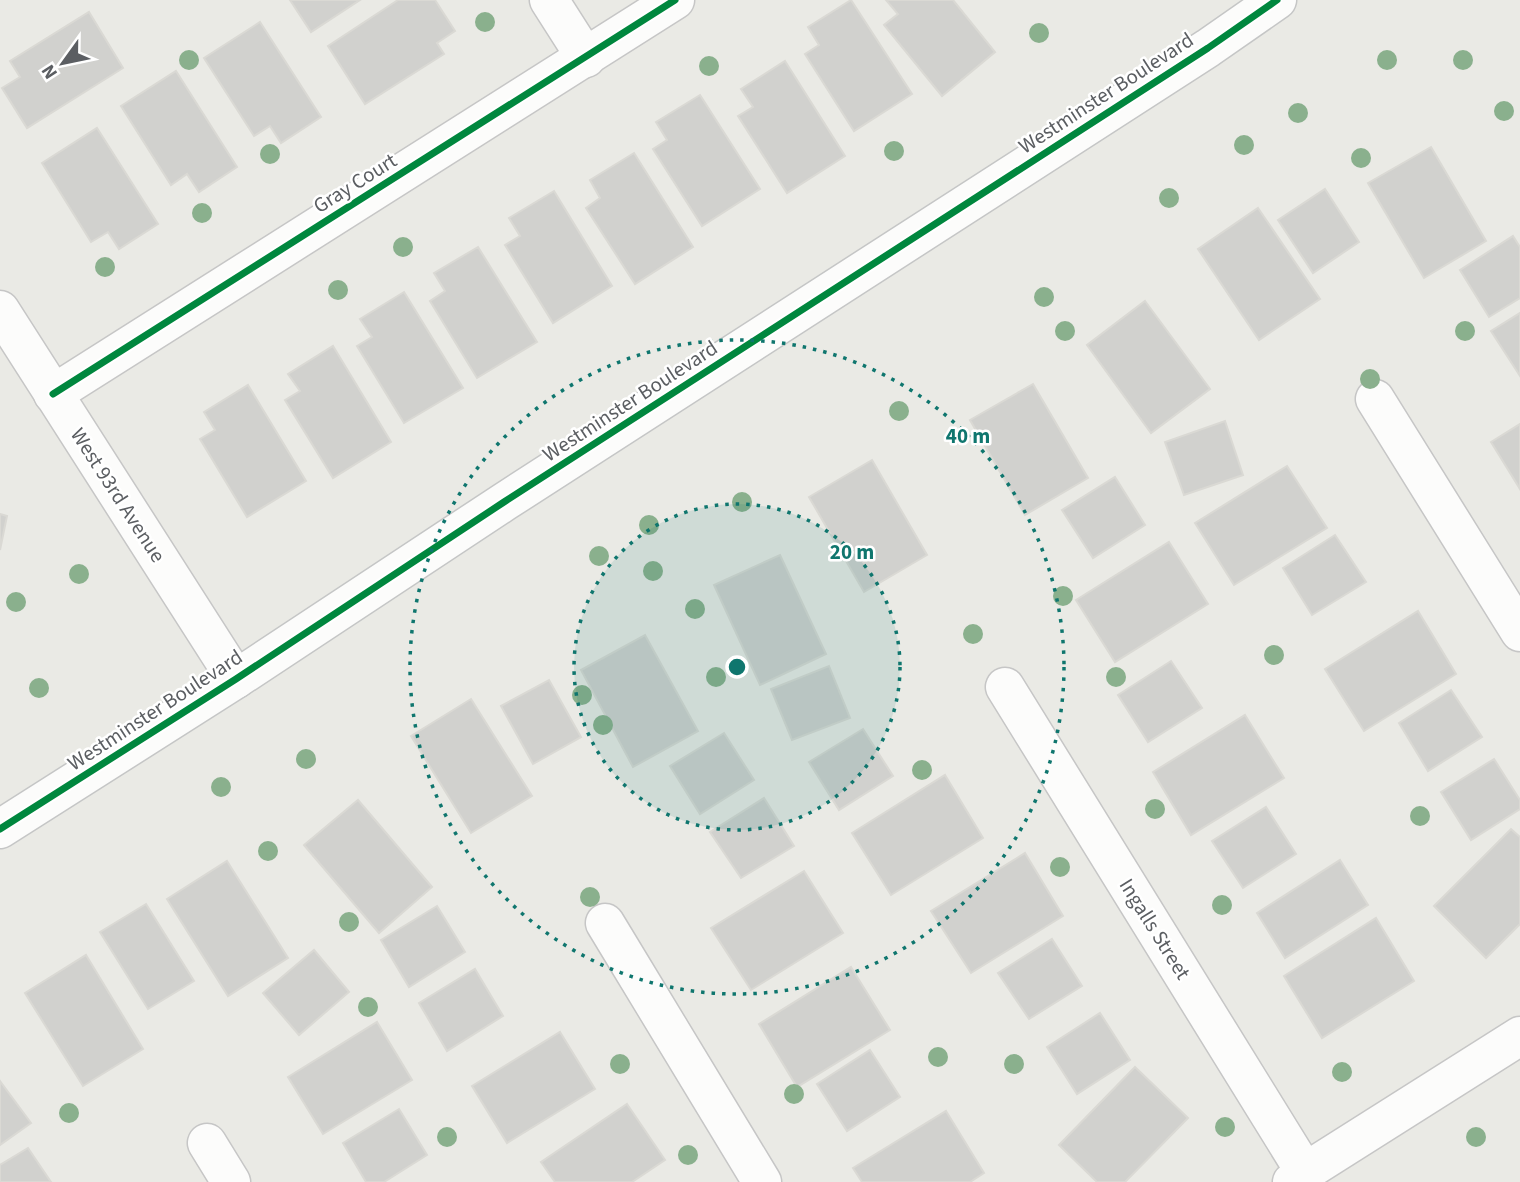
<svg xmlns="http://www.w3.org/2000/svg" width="1520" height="1182" viewBox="0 0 1520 1182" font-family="'Source Sans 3',sans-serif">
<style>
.building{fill:#d1d1ce;stroke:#dad9d4;stroke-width:2}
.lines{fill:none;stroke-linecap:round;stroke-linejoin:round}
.street-casing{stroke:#c6c6c6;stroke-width:41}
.secondary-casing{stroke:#c5c6c6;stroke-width:41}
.street{stroke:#fcfcfb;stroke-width:38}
.secondary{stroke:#fcfcfb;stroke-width:38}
.cycleway-casing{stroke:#fff;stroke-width:11}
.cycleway{stroke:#00873e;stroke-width:7}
.tree{fill:#8ab08d}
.ring{fill:none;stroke:#0f766e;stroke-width:3.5;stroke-dasharray:3.5 7}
.labels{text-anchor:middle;stroke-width:5;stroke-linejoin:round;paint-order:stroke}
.street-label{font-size:21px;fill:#5b5e62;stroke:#fff}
.centre{fill:#0f766e;stroke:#fff;stroke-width:3.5}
.ring-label{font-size:21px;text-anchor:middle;font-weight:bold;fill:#0f766e;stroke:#fff;stroke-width:5;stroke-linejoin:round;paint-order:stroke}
</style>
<rect width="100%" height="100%" fill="#eaeae5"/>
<g class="building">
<path d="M 290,0 L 360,0 L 311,32 Z"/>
<path d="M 398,0 L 435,0 L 455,31 L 437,43 L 444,54 L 365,104 L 328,46 Z"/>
<path d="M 851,0 L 912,94 L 854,131 L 805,54 L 819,45 L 808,27 Z"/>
<path d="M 886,0 L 953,0 L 995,52 L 942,96 L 884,25 L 898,14 Z"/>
<path d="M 89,12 L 123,68 L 27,128 L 2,88 L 20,77 L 10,61 Z"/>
<path d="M 260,22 L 321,117 L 281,143 L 270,126 L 254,136 L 204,58 Z"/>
<path d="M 785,61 L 845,156 L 787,193 L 738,116 L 753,107 L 741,89 Z"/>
<path d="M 176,71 L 237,167 L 199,192 L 187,174 L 171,185 L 121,106 Z"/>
<path d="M 700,95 L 760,189 L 702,226 L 653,149 L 667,140 L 656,122 Z"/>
<path d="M 97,128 L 158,224 L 119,249 L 108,232 L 91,242 L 42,163 Z"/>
<path d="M 1431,147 L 1486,241 L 1424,278 L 1368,183 Z"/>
<path d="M 634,153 L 693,247 L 635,284 L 586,208 L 600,198 L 590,180 Z"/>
<path d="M 1325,189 L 1359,242 L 1313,273 L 1278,220 Z"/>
<path d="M 554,191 L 612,286 L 553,323 L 505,245 L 520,236 L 509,218 Z"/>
<path d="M 1258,208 L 1320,299 L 1259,340 L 1198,249 Z"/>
<path d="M 1513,236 L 1520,247 L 1520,298 L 1489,317 L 1460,270 Z"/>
<path d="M 478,247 L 537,342 L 477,378 L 430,301 L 445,291 L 434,273 Z"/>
<path d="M 404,292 L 463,388 L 404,423 L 357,346 L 372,337 L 360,319 Z"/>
<path d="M 1145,301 L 1210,389 L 1151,433 L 1087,345 Z"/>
<path d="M 1520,313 L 1520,376 L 1491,331 Z"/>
<path d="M 333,346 L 391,442 L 333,478 L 285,400 L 300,391 L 288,374 Z"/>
<path d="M 1033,384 L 1088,478 L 1025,515 L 970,420 Z"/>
<path d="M 248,385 L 306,481 L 247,517 L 200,439 L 215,430 L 204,412 Z"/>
<path d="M 1225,421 L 1243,475 L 1184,495 L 1165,442 Z"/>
<path d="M 1520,424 L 1520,489 L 1491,442 Z"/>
<path d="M 872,460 L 927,555 L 864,592 L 809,497 Z"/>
<path d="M 1287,466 L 1327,528 L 1234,585 L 1195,523 Z"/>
<path d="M 1115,477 L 1145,525 L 1093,558 L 1062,510 Z"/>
<path d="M 0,514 L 7,516 L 0,550 Z"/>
<path d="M 1335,535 L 1366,582 L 1312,615 L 1283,568 Z"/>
<path d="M 1169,542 L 1208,604 L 1115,662 L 1076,600 Z"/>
<path d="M 780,555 L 826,654 L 760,685 L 714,585 Z"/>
<path d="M 1418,611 L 1456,674 L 1364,731 L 1325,669 Z"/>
<path d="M 645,635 L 698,731 L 633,767 L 581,670 Z"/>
<path d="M 1171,661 L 1202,708 L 1148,742 L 1118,695 Z"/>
<path d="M 829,666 L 850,718 L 792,740 L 771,689 Z"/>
<path d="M 549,680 L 581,737 L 533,764 L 501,706 Z"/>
<path d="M 1451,690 L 1482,737 L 1428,771 L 1399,723 Z"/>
<path d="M 471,699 L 532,796 L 471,833 L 411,736 Z"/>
<path d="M 1245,715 L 1284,778 L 1191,835 L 1153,772 Z"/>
<path d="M 863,729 L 893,776 L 839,810 L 809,762 Z"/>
<path d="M 724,733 L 754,780 L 700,814 L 670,766 Z"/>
<path d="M 1494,759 L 1520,800 L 1520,809 L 1471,840 L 1441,792 Z"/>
<path d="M 945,775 L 983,838 L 891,895 L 852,833 Z"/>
<path d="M 764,798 L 794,846 L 741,878 L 710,832 Z"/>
<path d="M 358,800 L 432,887 L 379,933 L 304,845 Z"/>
<path d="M 1266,807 L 1296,854 L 1243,888 L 1212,841 Z"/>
<path d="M 1511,829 L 1520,837 L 1520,924 L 1486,958 L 1434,906 Z"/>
<path d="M 1025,853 L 1063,916 L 971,973 L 931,911 Z"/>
<path d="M 1340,860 L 1368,905 L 1285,958 L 1257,913 Z"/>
<path d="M 227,861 L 288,958 L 228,996 L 167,899 Z"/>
<path d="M 804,871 L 843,933 L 751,990 L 711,928 Z"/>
<path d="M 146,904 L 194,981 L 148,1009 L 100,932 Z"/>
<path d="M 437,906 L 465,952 L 409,987 L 381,940 Z"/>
<path d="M 1376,918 L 1414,981 L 1322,1038 L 1284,976 Z"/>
<path d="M 1052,939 L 1082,986 L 1029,1019 L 998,973 Z"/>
<path d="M 314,950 L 349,992 L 299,1035 L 263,993 Z"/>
<path d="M 86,955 L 143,1049 L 83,1086 L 25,993 Z"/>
<path d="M 851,967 L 890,1030 L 797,1087 L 759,1024 Z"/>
<path d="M 475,969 L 503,1016 L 447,1051 L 419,1003 Z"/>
<path d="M 1100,1013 L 1130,1060 L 1077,1094 L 1047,1047 Z"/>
<path d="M 377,1022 L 412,1080 L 323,1134 L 288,1077 Z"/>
<path d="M 560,1032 L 595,1089 L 507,1143 L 472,1086 Z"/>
<path d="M 870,1050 L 900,1097 L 847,1131 L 817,1084 Z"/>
<path d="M 1135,1067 L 1188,1118 L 1125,1182 L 1097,1182 L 1059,1145 Z"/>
<path d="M 0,1081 L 31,1123 L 0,1145 Z"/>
<path d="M 627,1104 L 665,1160 L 632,1182 L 555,1182 L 541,1162 Z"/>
<path d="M 399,1109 L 427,1155 L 384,1182 L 366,1182 L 343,1143 Z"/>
<path d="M 946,1111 L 984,1173 L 970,1182 L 862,1182 L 853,1168 Z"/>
<path d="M 28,1148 L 51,1182 L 0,1182 L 0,1165 Z"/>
</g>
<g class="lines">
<g class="street-casing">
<g id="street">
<path d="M 549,0 L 586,58"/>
<path d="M 0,310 L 236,679"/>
<path d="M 53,394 L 675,0"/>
<path d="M 1375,399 L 1520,632"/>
<path d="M 1005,687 L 1305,1172"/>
<path d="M 605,923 L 762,1182"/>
<path d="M 207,1143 L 231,1182"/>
<path d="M 1292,1182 L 1305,1172 L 1520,1036"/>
</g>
</g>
<g class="secondary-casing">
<path id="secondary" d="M 0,829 L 236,679 L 504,502 L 1208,48 L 1277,0"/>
</g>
<use href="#street" class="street"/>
<use href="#secondary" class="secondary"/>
<g class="cycleway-casing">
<g id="cycleway">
<path d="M 53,394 L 675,0"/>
<path d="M 0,829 L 236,679 L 504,502 L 1208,48 L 1277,0"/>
</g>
</g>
<use href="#cycleway" class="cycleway"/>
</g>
<g class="tree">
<circle cx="485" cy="22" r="10"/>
<circle cx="1039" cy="33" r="10"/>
<circle cx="189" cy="60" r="10"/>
<circle cx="1387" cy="60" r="10"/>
<circle cx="1463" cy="60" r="10"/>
<circle cx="709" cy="66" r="10"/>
<circle cx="1504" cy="111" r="10"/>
<circle cx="1298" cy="113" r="10"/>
<circle cx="1244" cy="145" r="10"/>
<circle cx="894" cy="151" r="10"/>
<circle cx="270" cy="154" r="10"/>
<circle cx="1361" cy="158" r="10"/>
<circle cx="1169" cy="198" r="10"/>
<circle cx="202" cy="213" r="10"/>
<circle cx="403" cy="247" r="10"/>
<circle cx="105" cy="267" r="10"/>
<circle cx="338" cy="290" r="10"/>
<circle cx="1044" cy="297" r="10"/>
<circle cx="1065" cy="331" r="10"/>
<circle cx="1465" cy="331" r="10"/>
<circle cx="1370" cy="379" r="10"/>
<circle cx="899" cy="411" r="10"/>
<circle cx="742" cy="502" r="10"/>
<circle cx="649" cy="525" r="10"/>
<circle cx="599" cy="556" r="10"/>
<circle cx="653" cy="571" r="10"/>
<circle cx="79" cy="574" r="10"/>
<circle cx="1063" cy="596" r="10"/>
<circle cx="16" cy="602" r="10"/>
<circle cx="695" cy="609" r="10"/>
<circle cx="973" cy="634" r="10"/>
<circle cx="1274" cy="655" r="10"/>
<circle cx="716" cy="677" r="10"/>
<circle cx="1116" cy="677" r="10"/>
<circle cx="39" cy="688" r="10"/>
<circle cx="582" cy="695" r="10"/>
<circle cx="603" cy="725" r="10"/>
<circle cx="306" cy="759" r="10"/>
<circle cx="922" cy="770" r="10"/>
<circle cx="221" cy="787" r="10"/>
<circle cx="1155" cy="809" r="10"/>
<circle cx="1420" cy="816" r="10"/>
<circle cx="268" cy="851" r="10"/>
<circle cx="1060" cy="867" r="10"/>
<circle cx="590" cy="897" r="10"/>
<circle cx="1222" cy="905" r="10"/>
<circle cx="349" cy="922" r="10"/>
<circle cx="368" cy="1007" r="10"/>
<circle cx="938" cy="1057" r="10"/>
<circle cx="620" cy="1064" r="10"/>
<circle cx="1014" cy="1064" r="10"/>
<circle cx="1342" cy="1072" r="10"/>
<circle cx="794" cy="1094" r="10"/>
<circle cx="69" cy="1113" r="10"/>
<circle cx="1225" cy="1127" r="10"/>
<circle cx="447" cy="1137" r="10"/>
<circle cx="1476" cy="1137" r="10"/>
<circle cx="688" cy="1155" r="10"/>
</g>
<circle cx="737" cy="667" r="163" fill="#0f766e" fill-opacity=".12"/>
<g class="ring">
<circle cx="737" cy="667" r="163"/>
<circle cx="737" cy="667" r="327"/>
</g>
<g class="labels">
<g class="street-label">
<text transform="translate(1106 93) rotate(-33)" y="7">Westminster Boulevard</text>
<text transform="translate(355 183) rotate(-32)" y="7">Gray Court</text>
<text transform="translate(630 401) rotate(-33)" y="7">Westminster Boulevard</text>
<text transform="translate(118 495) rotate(57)" y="7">West 93rd Avenue</text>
<text transform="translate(155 710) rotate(-33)" y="7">Westminster Boulevard</text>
<text transform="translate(1155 929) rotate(58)" y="7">Ingalls Street</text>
</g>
</g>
<circle cx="737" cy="667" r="10" class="centre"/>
<g class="ring-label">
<text x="968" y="443">40 m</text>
<text x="852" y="559">20 m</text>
</g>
<g transform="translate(63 63) rotate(237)" stroke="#ffffff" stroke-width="5" paint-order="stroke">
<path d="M0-5L12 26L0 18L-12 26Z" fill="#5b5e62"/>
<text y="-10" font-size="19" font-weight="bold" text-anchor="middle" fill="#5b5e62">N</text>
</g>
</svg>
